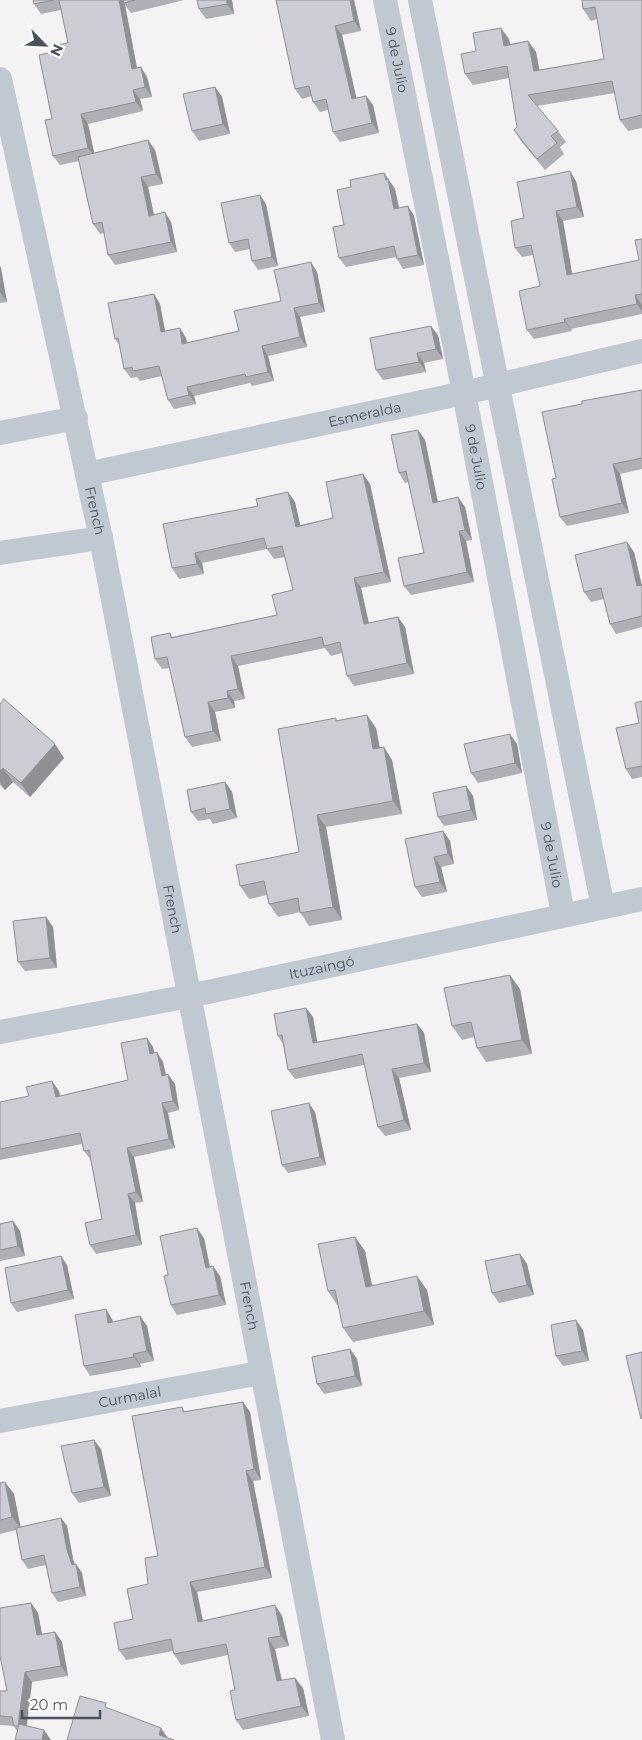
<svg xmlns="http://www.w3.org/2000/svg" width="642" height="1740" viewBox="0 0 642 1740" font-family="Montserrat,sans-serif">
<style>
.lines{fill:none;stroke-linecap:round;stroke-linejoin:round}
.minor{stroke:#c0c8d1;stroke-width:24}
.wall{fill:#afb0b6}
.shaded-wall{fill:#8f9094}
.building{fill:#cccdd4;stroke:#8f9094}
.labels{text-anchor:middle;stroke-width:5;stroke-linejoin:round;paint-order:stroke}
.street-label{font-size:14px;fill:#495360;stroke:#fff}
</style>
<rect width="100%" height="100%" fill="#f4f2f2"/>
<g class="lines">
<g class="minor">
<path id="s1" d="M 385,0 L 464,393 L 563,914"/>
<path d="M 420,0 L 603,907"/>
<path id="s2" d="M 0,79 L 101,538 L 333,1740"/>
<path d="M 0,433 L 76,418"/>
<path id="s3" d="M 87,474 L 464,393 L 642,351"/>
<path d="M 0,553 L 101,538"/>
<path id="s4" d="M 0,1032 L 189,996 L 642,899"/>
<path id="s5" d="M 0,1421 L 260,1373"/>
</g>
</g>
<g class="wall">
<path d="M 33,0 L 184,0 L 131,13 L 125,5 L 137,68 L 147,77 L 152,97 L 140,99 L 143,111 L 88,124 L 94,153 L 148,140 L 155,150 L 163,184 L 148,187 L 154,215 L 171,222 L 177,252 L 115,265 L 108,255 L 104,233 L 100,234 L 93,224 L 79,161 L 60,165 L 53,156 L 52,119 L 58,51 L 68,43 L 61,10 L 41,14 L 34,4 Z"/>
<path d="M 197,0 L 232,0 L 234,14 L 206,19 L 199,9 Z"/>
<path d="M 276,0 L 354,0 L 361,31 L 342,35 L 356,98 L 366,96 L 373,105 L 379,133 L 340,142 L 333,132 L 328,110 L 320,112 L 313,102 L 312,96 L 302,99 L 295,89 Z"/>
<path d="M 582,0 L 642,0 L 642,128 L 628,131 L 620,120 L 615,93 L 537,106 L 558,131 L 566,142 L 560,147 L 564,154 L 545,170 L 521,141 L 514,130 L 517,127 L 509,78 L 473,85 L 465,74 L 476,51 L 509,39 L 510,44 L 528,41 L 536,52 L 539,70 L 604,59 L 597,19 L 591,21 L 583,9 Z"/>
<path d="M 215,87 L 222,97 L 230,134 L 199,141 L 192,131 Z"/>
<path d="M 384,173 L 395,189 L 399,208 L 408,206 L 414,216 L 424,265 L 403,269 L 397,259 L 396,257 L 346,267 L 339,258 L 351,187 Z"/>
<path d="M 576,181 L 584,217 L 563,221 L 572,274 L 639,260 L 642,239 L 642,314 L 571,329 L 572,331 L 534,339 L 527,330 L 540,286 L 534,255 L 522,257 L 515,248 L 524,218 Z"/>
<path d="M 266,204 L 278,266 L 258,270 L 252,261 L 250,249 L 235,252 L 229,243 Z"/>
<path d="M 0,266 L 7,302 L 0,303 Z"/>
<path d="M 317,272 L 325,312 L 300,317 L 307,347 L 268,356 L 274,381 L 252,386 L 250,383 L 194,396 L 196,404 L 174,409 L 168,400 L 162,376 L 140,381 L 137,377 L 131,378 L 124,369 L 120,346 L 115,339 L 154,294 L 160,304 L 165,331 L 180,328 L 186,338 L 187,343 L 239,331 L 281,301 Z"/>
<path d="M 438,335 L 443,359 L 424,363 L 426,372 L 383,380 L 376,370 Z"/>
<path d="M 642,390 L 642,469 L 620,474 L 629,513 L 567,526 L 560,517 L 556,478 L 582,404 Z"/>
<path d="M 418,430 L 425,440 L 438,502 L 465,507 L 472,540 L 466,541 L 474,582 L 411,595 L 404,586 L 424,553 L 409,482 L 405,483 L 399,473 Z"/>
<path d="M 363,474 L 370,484 L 391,582 L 361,588 L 369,623 L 398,617 L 405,627 L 414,674 L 354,686 L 347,676 L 342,653 L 331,656 L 325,648 L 238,666 L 245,699 L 234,701 L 235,708 L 215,712 L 221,741 L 192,747 L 185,737 L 170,668 L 162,669 L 155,659 L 170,633 L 172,637 L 277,615 L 293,590 L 285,557 L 274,559 L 267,549 L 202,563 L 204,574 L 179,579 L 172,568 L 258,506 L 288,492 L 295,502 L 300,525 L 333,518 Z"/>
<path d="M 634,552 L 642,585 L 642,627 L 616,634 L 610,624 L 604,599 L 591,602 L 584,592 Z"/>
<path d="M 642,701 L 642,777 L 632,779 L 626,769 L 639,723 Z"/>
<path d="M 0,704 L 64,758 L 30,797 L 13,782 L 5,790 L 0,785 Z"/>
<path d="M 337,720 L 376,728 L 380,748 L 392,760 L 402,814 L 326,827 L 342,920 L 309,926 L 300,912 L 278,917 L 269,904 L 267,895 L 249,899 L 240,886 L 299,852 Z"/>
<path d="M 517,744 L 522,773 L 478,783 L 471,773 Z"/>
<path d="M 225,782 L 232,792 L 237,818 L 213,824 L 210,819 L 198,821 L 191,812 Z"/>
<path d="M 466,786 L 473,796 L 477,820 L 444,826 L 438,817 Z"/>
<path d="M 443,831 L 450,841 L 454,864 L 441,867 L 447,892 L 422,897 L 415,887 Z"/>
<path d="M 46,917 L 53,927 L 57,968 L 25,971 L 18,962 Z"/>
<path d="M 520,989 L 532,1054 L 486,1062 L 477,1048 L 474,1037 L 462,1040 L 452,1026 Z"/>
<path d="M 306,1008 L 313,1017 L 317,1042 L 417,1024 L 424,1033 L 431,1072 L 399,1078 L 411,1130 L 385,1136 L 378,1127 L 364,1065 L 295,1079 L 288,1070 L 283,1044 L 278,1036 Z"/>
<path d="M 153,1047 L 154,1053 L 163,1062 L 166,1075 L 175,1084 L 179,1110 L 168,1113 L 175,1148 L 134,1157 L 143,1202 L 135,1203 L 142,1245 L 96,1254 L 90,1245 L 102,1219 L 91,1160 L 84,1151 L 82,1144 L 0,1160 L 0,1102 L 59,1091 L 60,1096 L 128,1080 Z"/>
<path d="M 315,1112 L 326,1165 L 288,1173 L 282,1165 Z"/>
<path d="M 13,1221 L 20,1231 L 25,1256 L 0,1261 L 0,1224 Z"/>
<path d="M 355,1237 L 365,1251 L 372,1285 L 427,1290 L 434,1325 L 353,1342 L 343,1328 L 338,1305 L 337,1305 L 328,1291 Z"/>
<path d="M 204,1238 L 210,1267 L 220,1276 L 226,1305 L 177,1315 L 171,1305 L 168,1275 Z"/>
<path d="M 520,1254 L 527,1264 L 534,1295 L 499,1303 L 492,1293 Z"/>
<path d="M 67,1265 L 74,1299 L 17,1312 L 11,1303 Z"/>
<path d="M 140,1316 L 147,1326 L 154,1361 L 140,1364 L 141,1367 L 90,1376 L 84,1366 L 112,1319 L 113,1322 Z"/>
<path d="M 583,1330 L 589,1361 L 563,1366 L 556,1356 Z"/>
<path d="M 350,1349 L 357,1359 L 362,1386 L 324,1394 L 317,1384 Z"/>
<path d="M 243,1402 L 250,1412 L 261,1480 L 253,1481 L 272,1578 L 197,1592 L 203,1621 L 275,1605 L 282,1616 L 289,1646 L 275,1649 L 282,1680 L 303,1688 L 309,1716 L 243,1730 L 236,1720 L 235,1690 L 228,1655 L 181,1665 L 174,1654 L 173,1651 L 126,1660 L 119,1650 L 148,1584 L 158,1556 L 182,1407 L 185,1412 Z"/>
<path d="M 101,1449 L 111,1496 L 79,1503 L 72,1493 Z"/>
<path d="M 0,1483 L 14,1494 L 20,1527 L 61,1518 L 67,1526 L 73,1559 L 75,1565 L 76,1564 L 82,1573 L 86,1596 L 58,1602 L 52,1593 L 46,1565 L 28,1569 L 22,1560 L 16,1530 L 0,1534 Z"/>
<path d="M 31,1603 L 38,1613 L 42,1635 L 55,1632 L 62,1642 L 68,1676 L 32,1682 L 27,1726 L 17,1731 L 14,1726 L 0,1725 L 0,1691 L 7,1691 Z"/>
</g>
<g class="shaded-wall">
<path d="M 119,0 L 123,0 L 125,5 L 139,79 L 132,69 Z"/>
<path d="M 227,0 L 232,0 L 234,14 L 227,4 Z"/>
<path d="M 350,0 L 354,0 L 361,31 L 354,21 Z"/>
<path d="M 335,26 L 342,35 L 359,109 L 352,99 Z"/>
<path d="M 501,28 L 509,39 L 512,57 L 504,46 Z"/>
<path d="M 528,41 L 536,52 L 542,83 L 534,71 Z"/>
<path d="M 141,67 L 147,77 L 152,97 L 145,87 Z"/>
<path d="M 215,87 L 222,97 L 230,134 L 223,124 Z"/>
<path d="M 133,90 L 140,99 L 143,111 L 136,102 Z"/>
<path d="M 366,96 L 373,105 L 379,133 L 372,123 Z"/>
<path d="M 81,114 L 88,124 L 95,157 L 88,148 Z"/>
<path d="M 148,140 L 155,150 L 163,184 L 156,174 Z"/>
<path d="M 570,171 L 576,181 L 584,217 L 577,207 Z"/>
<path d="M 384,173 L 395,189 L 401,219 L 394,209 Z"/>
<path d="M 141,177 L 148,187 L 156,225 L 149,216 Z"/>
<path d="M 260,195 L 266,204 L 278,266 L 272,257 Z"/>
<path d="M 408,206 L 414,216 L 424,265 L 418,255 Z"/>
<path d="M 556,211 L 563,221 L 574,285 L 567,275 Z"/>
<path d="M 165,212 L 171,222 L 177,252 L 171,242 Z"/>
<path d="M 311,262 L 317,272 L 325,312 L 319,303 Z"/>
<path d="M 0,266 L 1,268 L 7,302 L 0,292 Z"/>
<path d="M 154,294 L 160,304 L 167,341 L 161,332 Z"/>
<path d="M 635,295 L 642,305 L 642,311 L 637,304 Z"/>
<path d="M 294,308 L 300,317 L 307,347 L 300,337 Z"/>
<path d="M 564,319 L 571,329 L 572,331 L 565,322 Z"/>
<path d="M 431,326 L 438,335 L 443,359 L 436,349 Z"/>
<path d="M 180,328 L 186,338 L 189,353 L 182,344 Z"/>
<path d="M 262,346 L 268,356 L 274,381 L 268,372 Z"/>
<path d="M 417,353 L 424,363 L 426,372 L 419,362 Z"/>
<path d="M 187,387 L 194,396 L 196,404 L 189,395 Z"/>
<path d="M 418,430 L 425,440 L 440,513 L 433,503 Z"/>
<path d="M 613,464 L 620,474 L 629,513 L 622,503 Z"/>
<path d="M 363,474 L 370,484 L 391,582 L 384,572 Z"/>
<path d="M 288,492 L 295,502 L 303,537 L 296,527 Z"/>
<path d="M 458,497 L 465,507 L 472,540 L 465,530 Z"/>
<path d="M 459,531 L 466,541 L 474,582 L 467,572 Z"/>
<path d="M 627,542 L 634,552 L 642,587 L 637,586 Z"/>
<path d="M 195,553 L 202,563 L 204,574 L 197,564 Z"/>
<path d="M 354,578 L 361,588 L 371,634 L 364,624 Z"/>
<path d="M 398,617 L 405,627 L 414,674 L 407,663 Z"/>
<path d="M 231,656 L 238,666 L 245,699 L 238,689 Z"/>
<path d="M 227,691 L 234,701 L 235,708 L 228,698 Z"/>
<path d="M 208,702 L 215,712 L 221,741 L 213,731 Z"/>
<path d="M 367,715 L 376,728 L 382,762 L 373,749 Z"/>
<path d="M 510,734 L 517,744 L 522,773 L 515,763 Z"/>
<path d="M 55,744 L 64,758 L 30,797 L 21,783 Z"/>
<path d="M 384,747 L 392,760 L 402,814 L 393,801 Z"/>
<path d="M 3,768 L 13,782 L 5,790 L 0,782 L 0,771 Z"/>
<path d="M 225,782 L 232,792 L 237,818 L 230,809 Z"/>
<path d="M 466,786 L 473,796 L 477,820 L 471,810 Z"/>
<path d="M 317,815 L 326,827 L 342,920 L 333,907 Z"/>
<path d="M 443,831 L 450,841 L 454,864 L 448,854 Z"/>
<path d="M 434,857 L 441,867 L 447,892 L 440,882 Z"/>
<path d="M 46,917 L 53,927 L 57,968 L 50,958 Z"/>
<path d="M 510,975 L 520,989 L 532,1054 L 522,1040 Z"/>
<path d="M 306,1008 L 313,1017 L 319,1052 L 313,1043 Z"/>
<path d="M 417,1024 L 424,1033 L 431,1072 L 424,1063 Z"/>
<path d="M 147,1038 L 153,1047 L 156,1063 L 150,1054 Z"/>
<path d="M 157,1052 L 163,1062 L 168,1085 L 162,1076 Z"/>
<path d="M 392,1069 L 399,1078 L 411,1130 L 404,1120 Z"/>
<path d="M 168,1074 L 175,1084 L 179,1110 L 173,1101 Z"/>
<path d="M 52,1081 L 59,1091 L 62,1107 L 56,1097 Z"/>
<path d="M 162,1103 L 168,1113 L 175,1148 L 169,1139 Z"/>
<path d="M 309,1103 L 315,1112 L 326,1165 L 320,1157 Z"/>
<path d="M 127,1148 L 134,1157 L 143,1202 L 136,1192 Z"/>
<path d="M 128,1194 L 135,1203 L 142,1245 L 136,1235 Z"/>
<path d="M 13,1221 L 20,1231 L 25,1256 L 18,1246 Z"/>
<path d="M 197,1228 L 204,1238 L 212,1278 L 206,1268 Z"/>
<path d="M 355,1237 L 365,1251 L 375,1301 L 366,1287 Z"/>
<path d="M 520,1254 L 527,1264 L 534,1295 L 527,1285 Z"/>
<path d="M 61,1256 L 67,1265 L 74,1299 L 68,1290 Z"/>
<path d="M 213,1266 L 220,1276 L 226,1305 L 219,1295 Z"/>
<path d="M 417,1276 L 427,1290 L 434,1325 L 424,1311 Z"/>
<path d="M 106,1309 L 112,1319 L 115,1333 L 108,1323 Z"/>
<path d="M 140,1316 L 147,1326 L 154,1361 L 147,1351 Z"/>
<path d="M 576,1320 L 583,1330 L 589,1361 L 582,1351 Z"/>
<path d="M 350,1349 L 357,1359 L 362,1386 L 355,1376 Z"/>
<path d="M 133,1354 L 140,1364 L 141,1367 L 134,1357 Z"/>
<path d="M 243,1402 L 250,1412 L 261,1480 L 254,1469 Z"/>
<path d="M 94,1440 L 101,1449 L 111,1496 L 104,1487 Z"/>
<path d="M 246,1471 L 253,1481 L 272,1578 L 265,1567 Z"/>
<path d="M 5,1482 L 14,1494 L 21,1529 L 12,1517 Z"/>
<path d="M 61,1518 L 67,1526 L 73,1559 L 78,1574 L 72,1565 L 67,1550 Z"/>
<path d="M 76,1564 L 82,1573 L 86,1596 L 80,1587 Z"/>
<path d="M 190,1582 L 197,1592 L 205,1632 L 198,1622 Z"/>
<path d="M 31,1603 L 38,1613 L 44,1645 L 37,1635 Z"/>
<path d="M 275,1605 L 282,1616 L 289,1646 L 281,1636 Z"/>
<path d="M 55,1632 L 62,1642 L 68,1676 L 61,1666 Z"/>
<path d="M 268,1638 L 275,1649 L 284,1692 L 277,1681 Z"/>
<path d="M 25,1672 L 32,1682 L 25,1736 L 18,1726 Z"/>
<path d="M 295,1678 L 303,1688 L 309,1716 L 301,1706 Z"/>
<path d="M 161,1728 L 168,1738 L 159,1735 Z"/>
<path d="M 44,1730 L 51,1740 L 42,1740 Z"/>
</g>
<g class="building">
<path d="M 33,0 L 54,0 L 34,4 Z"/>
<path d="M 59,0 L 119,0 L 132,69 L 141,67 L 145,87 L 133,90 L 136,102 L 81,114 L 88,148 L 53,156 L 45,120 L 52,119 L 39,55 L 58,51 L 57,45 L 68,43 Z"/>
<path d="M 123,0 L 135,0 L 124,3 Z"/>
<path d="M 197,0 L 227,0 L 227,4 L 199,9 Z"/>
<path d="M 276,0 L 350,0 L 354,21 L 335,26 L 352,99 L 366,96 L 372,123 L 333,132 L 326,99 L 313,102 L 309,86 L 295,89 Z"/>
<path d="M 582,0 L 642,0 L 642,115 L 620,120 L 612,81 L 528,95 L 558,131 L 551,136 L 557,143 L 537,159 L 514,130 L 517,127 L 507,66 L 465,74 L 461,54 L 476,51 L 473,33 L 501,28 L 504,46 L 528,41 L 534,71 L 604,59 L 595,7 L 583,9 Z"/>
<path d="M 215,87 L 223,124 L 192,131 L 183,94 Z"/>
<path d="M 148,140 L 156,174 L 141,177 L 149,216 L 165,212 L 171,242 L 108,255 L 102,222 L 93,224 L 78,157 Z"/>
<path d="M 570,171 L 577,207 L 556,211 L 567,275 L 639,260 L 635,240 L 642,239 L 642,294 L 635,295 L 637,304 L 564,319 L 565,322 L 527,330 L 519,291 L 540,286 L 531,245 L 515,248 L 511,221 L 524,218 L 517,182 Z"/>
<path d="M 384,173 L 386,180 L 388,179 L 394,209 L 408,206 L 418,255 L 397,259 L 394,246 L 339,258 L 333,227 L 344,225 L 337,190 L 351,187 L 350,180 Z"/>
<path d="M 260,195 L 272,257 L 252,261 L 248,239 L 229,243 L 221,203 Z"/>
<path d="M 311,262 L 319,303 L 294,308 L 300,337 L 262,346 L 268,372 L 246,377 L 245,374 L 187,387 L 189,395 L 168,400 L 159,366 L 133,371 L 132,367 L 124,369 L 118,338 L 115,339 L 108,303 L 154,294 L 161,332 L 180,328 L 182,344 L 239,331 L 234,311 L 281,301 L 274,270 Z"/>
<path d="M 431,326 L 436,349 L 417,353 L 419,362 L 376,370 L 370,338 Z"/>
<path d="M 642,390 L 642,458 L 613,464 L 622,503 L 560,517 L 552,479 L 556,478 L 542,412 L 582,404 L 582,401 Z"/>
<path d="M 418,430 L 433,503 L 458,497 L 465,530 L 459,531 L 467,572 L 404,586 L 398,558 L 424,553 L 406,471 L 399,473 L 391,435 Z"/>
<path d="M 363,474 L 384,572 L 354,578 L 364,624 L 398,617 L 407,663 L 347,676 L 340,642 L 324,646 L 322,637 L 231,656 L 238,689 L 227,691 L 228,698 L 208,702 L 213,731 L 185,737 L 167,657 L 155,659 L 151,637 L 170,633 L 171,638 L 277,615 L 272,595 L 293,590 L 282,546 L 267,549 L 264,538 L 195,553 L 197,564 L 172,568 L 163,524 L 258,506 L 256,499 L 288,492 L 296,527 L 333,518 L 326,482 Z"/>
<path d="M 627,542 L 637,586 L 642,585 L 642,616 L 610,624 L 601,588 L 584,592 L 575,555 Z"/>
<path d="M 4,699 L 55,744 L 21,783 L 3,768 L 0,771 L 0,704 Z"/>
<path d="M 642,701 L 642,766 L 626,769 L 616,728 L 639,723 L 635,703 Z"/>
<path d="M 367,715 L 373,749 L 384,747 L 393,801 L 317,815 L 333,907 L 300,913 L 298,898 L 269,904 L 264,881 L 240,886 L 236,865 L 299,852 L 278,729 L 336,718 L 336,721 Z"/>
<path d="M 510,734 L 515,763 L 471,773 L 464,744 Z"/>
<path d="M 225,782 L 230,809 L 206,814 L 205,808 L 191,812 L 187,790 Z"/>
<path d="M 466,786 L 471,810 L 438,817 L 433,793 Z"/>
<path d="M 443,831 L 448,854 L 434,857 L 440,882 L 415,887 L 405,839 Z"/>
<path d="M 46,917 L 50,958 L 18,962 L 13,921 Z"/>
<path d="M 510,975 L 522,1040 L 477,1048 L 471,1022 L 452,1026 L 444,988 Z"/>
<path d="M 306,1008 L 313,1043 L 417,1024 L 424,1063 L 392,1069 L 404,1120 L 378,1127 L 362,1054 L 288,1070 L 282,1035 L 278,1036 L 274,1014 Z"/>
<path d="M 147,1038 L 150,1054 L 157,1052 L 162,1076 L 168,1074 L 173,1101 L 162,1103 L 169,1139 L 127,1148 L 136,1192 L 128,1194 L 136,1235 L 90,1245 L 85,1223 L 102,1219 L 89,1150 L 84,1151 L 80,1133 L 0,1149 L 0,1102 L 29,1096 L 26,1087 L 52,1081 L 56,1097 L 128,1080 L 121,1043 Z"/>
<path d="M 309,1103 L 320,1157 L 282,1165 L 271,1111 Z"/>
<path d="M 13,1221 L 18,1246 L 0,1250 L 0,1224 Z"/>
<path d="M 197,1228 L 206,1268 L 213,1266 L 219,1295 L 171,1305 L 164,1276 L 168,1275 L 160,1236 Z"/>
<path d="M 355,1237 L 366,1287 L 417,1276 L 424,1311 L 343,1328 L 335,1290 L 328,1291 L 318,1244 Z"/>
<path d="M 520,1254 L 527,1285 L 492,1293 L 485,1261 Z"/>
<path d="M 61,1256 L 68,1290 L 11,1303 L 5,1268 Z"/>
<path d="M 106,1309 L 108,1323 L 140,1316 L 147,1351 L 133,1354 L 134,1357 L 84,1366 L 75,1315 Z"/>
<path d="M 576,1320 L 582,1351 L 556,1356 L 551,1325 Z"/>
<path d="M 350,1349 L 355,1376 L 317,1384 L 312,1357 Z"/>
<path d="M 642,1352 L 642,1418 L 641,1419 L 626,1356 Z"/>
<path d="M 243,1402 L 254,1469 L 246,1471 L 265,1567 L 190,1582 L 198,1622 L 275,1605 L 281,1636 L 268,1638 L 277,1681 L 295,1678 L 301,1706 L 236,1720 L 230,1691 L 235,1690 L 226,1644 L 174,1654 L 171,1639 L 119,1650 L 114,1623 L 133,1619 L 127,1589 L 148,1584 L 145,1558 L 158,1556 L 132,1416 L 182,1407 L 183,1412 Z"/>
<path d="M 94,1440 L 104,1487 L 72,1493 L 61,1446 Z"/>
<path d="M 5,1482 L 12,1517 L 0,1520 L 0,1483 Z"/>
<path d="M 61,1518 L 67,1550 L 72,1565 L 76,1564 L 80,1587 L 52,1593 L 44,1555 L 22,1560 L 16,1528 Z"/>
<path d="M 31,1603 L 37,1635 L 55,1632 L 61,1666 L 25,1672 L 18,1726 L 14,1726 L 12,1717 L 0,1716 L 0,1691 L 7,1691 L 0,1656 L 0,1608 Z"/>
<path d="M 80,1696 L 106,1703 L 105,1707 L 161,1728 L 159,1735 L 174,1740 L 67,1740 Z"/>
<path d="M 19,1724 L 44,1730 L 42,1740 L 15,1740 Z"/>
</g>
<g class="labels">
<g class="street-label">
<text dy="5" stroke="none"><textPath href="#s1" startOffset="61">9 de Julio</textPath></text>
<text dy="5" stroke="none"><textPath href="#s3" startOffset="284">Esmeralda</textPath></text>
<text dy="5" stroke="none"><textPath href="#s1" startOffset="466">9 de Julio</textPath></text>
<text dy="5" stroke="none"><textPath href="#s2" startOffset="442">French</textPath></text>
<text dy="5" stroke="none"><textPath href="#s1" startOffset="871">9 de Julio</textPath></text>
<text dy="5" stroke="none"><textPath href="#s2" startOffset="848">French</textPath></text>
<text dy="5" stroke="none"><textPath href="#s4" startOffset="328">Ituzaingó</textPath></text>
<text dy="5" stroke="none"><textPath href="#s2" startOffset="1252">French</textPath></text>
<text dy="5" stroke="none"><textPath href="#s5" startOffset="132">Curmalal</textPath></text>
</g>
</g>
<g transform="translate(45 45) rotate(114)" stroke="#ffffff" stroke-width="4" paint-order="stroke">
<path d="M0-4L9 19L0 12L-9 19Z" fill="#495360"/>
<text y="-8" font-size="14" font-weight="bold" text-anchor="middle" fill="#495360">N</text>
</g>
<path d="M22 1710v8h78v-8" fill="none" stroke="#495360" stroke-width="2.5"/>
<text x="30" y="1710" font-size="15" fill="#495360" stroke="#ffffff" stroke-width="4" paint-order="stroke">20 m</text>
</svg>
